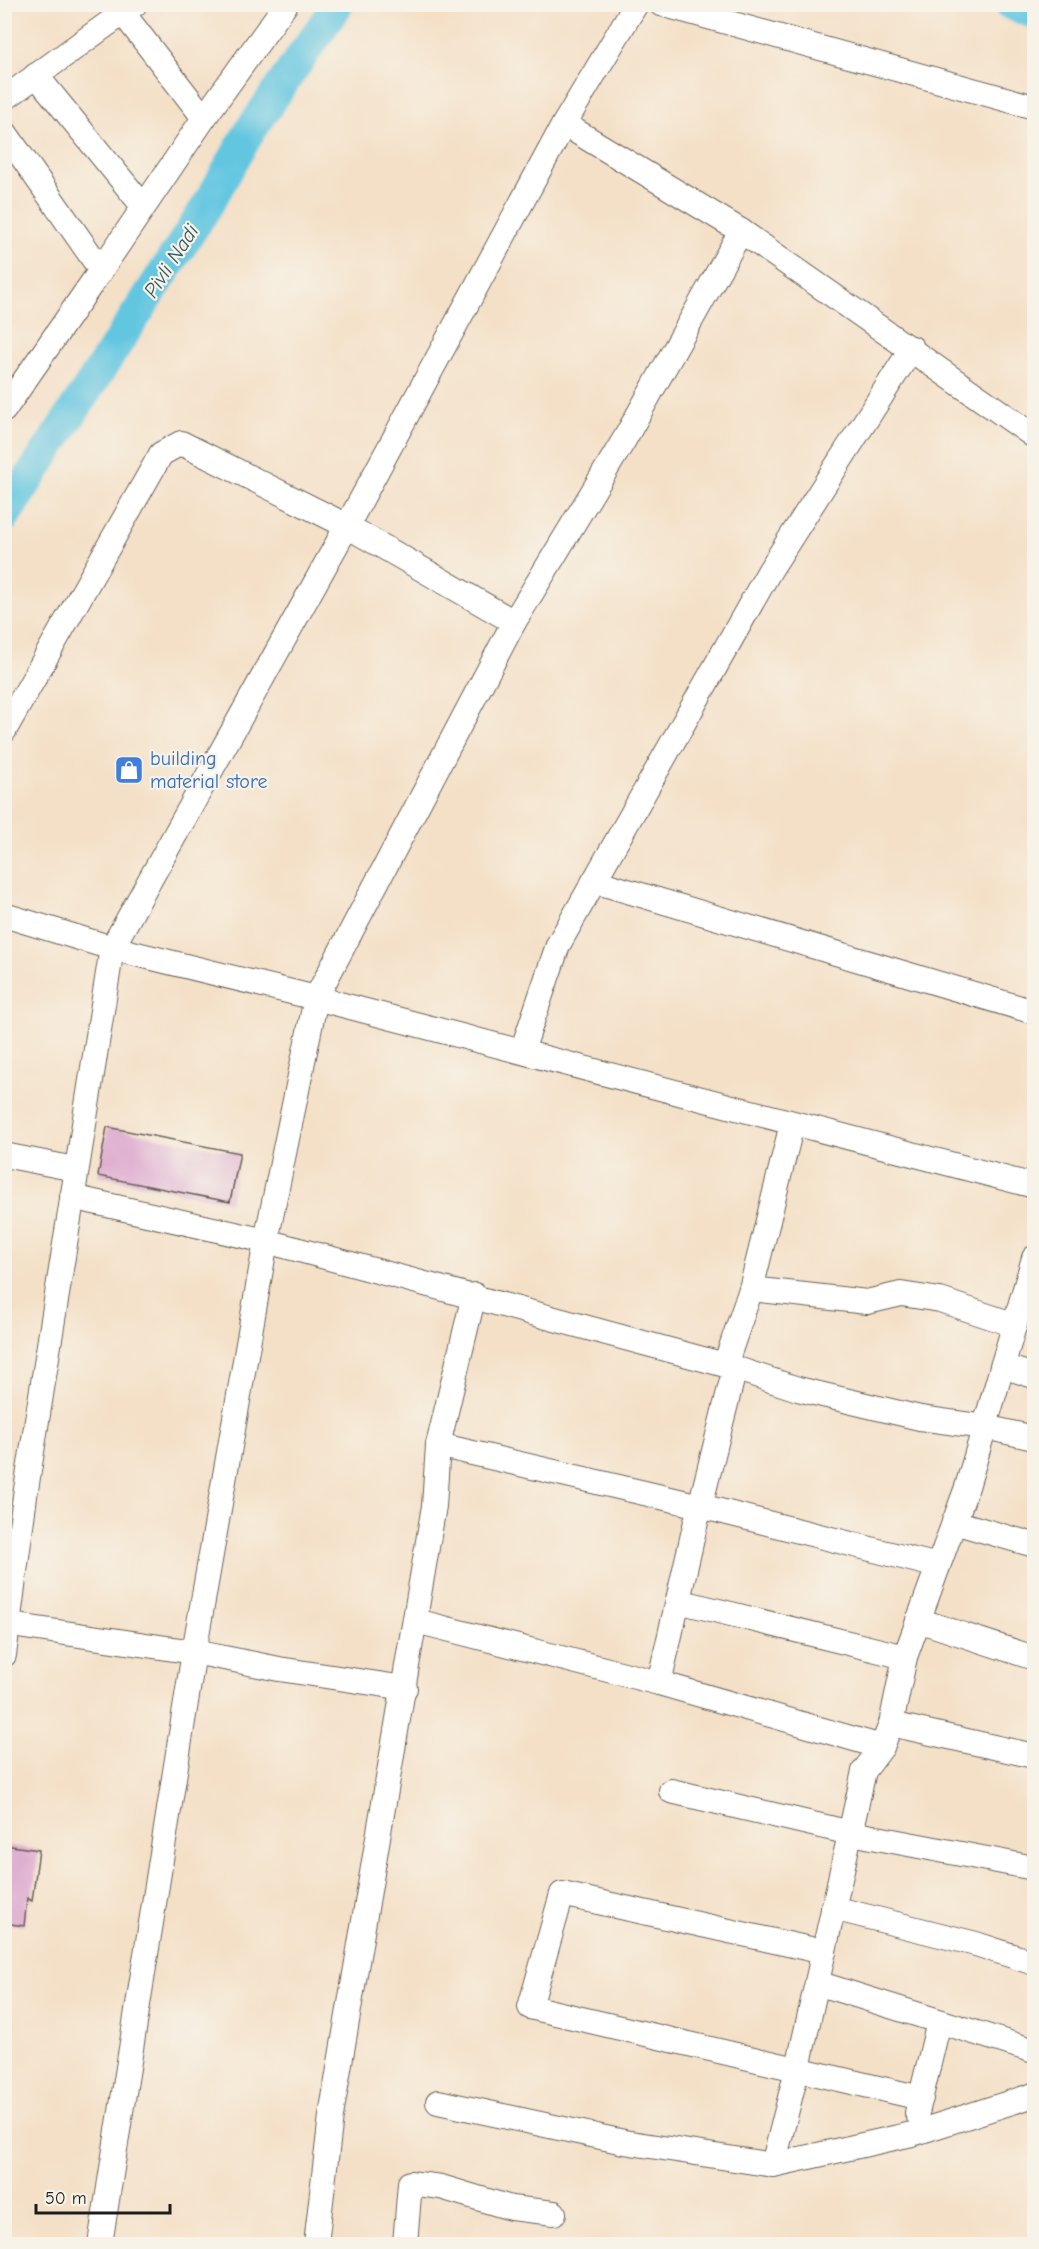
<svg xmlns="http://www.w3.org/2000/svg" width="1039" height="2249" viewBox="0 0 1039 2249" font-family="'Comic Neue',sans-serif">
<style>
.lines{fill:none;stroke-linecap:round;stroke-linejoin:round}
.river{stroke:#63c6e1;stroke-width:32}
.building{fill:#dba6ce}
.minor-casing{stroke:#686158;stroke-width:26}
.minor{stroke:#fff;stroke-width:24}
.labels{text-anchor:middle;stroke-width:4.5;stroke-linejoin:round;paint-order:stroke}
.shop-label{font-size:20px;fill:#366cbe;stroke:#f7f3e8;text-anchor:start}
.water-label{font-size:21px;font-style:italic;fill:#355861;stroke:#f7f3e8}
</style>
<rect width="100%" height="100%" fill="#f7f3e8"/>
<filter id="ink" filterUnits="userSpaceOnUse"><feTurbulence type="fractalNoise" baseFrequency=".0167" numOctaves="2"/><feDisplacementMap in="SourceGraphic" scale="12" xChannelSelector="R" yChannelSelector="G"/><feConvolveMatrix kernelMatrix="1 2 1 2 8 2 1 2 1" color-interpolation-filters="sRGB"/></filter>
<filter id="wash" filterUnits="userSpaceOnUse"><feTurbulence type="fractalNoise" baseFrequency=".008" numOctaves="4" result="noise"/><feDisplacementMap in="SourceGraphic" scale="24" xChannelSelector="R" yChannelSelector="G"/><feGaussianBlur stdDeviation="1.35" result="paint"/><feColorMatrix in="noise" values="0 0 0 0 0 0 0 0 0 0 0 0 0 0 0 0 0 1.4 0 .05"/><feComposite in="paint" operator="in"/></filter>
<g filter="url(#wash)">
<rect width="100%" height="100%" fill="#f4e0c7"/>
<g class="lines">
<g class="river">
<path d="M 1010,4 L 1034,13"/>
<path d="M 4,517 L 207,206 L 251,129 L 338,4"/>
</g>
</g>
<g id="blocks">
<g class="building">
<path d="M 107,1127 L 240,1153 L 230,1202 L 98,1176 Z"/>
<path d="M 4,1845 L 39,1850 L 32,1901 L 27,1898 L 24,1926 L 4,1923 Z"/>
</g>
</g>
</g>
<g filter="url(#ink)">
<use href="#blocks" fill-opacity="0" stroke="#686158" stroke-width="1.5"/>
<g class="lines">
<g class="minor-casing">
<g id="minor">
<path d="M 116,4 L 204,118"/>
<path d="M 661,4 L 1034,107"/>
<path d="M 36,75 L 143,206"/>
<path d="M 4,99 L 135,4"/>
<path d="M 564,124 L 741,231"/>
<path d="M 4,131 L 101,270 L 4,410"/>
<path d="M 101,270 L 204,118 L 286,4"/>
<path d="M 4,731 L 161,454 L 181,443 L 347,526 L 514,622"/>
<path d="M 594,881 L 1034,1012"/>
<path d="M 4,915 L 112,948 L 316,998 L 1034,1186"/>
<path d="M 522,1051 L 558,945 L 770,570 L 912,348"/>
<path d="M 792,1124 L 751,1289 L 867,1302 L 901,1294 L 940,1300 L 1015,1325"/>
<path d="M 4,1155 L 75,1169"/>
<path d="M 72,1197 L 266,1241 L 725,1365"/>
<path d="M 751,1289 L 725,1365 L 798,1389 L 920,1418 L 985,1427 L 1034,1438"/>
<path d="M 1002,1366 L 1034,1376"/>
<path d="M 735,1368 L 694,1530 L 659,1683 L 882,1747"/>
<path d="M 438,1445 L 700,1506 L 938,1566"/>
<path d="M 954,1522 L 1034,1545"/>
<path d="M 678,1601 L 905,1657"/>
<path d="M 918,1620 L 1034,1658"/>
<path d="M 416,1621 L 659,1683"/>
<path d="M 4,1624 L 194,1652 L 279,1669 L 405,1688"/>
<path d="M 4,1655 L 25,1496 L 112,948 L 347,526 L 564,124 L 636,4"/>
<path d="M 891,1724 L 1034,1756"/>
<path d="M 671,1791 L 851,1833 L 1034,1868"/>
<path d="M 833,1908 L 976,1944 L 1034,1963"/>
<path d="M 824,1952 L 562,1894 L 530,2007 L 921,2098"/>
<path d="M 817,1983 L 1034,2051"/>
<path d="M 438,2102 L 624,2142 L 773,2165 L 801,2054 L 864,1771 L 882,1747 L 891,1724 L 905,1657 L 967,1487 L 1034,1258"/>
<path d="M 917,2113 L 939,2022"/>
<path d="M 773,2165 L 912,2134 L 1034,2095"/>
<path d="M 100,2244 L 194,1652 L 266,1241 L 316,998 L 514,622 L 624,440 L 741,231 L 1034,436"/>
<path d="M 316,2244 L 331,2116 L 434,1506 L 438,1445 L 474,1295"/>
<path d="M 405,2244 L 410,2183 L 441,2187 L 511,2208 L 554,2213"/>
</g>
</g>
<use href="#minor" class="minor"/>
</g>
</g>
<defs>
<g id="shop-square" transform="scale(1.5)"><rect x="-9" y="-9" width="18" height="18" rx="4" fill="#3f7fe0" stroke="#f7f3e8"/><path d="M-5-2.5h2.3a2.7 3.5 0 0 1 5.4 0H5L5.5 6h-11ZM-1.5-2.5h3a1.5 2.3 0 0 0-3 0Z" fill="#fff"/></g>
</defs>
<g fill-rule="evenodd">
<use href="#shop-square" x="129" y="770"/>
</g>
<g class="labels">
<g class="shop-label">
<text x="150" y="765">building<tspan x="150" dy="23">material store</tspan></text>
</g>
<g class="water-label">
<text transform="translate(171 261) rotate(-57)" y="7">Pivli Nadi</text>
</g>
</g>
<rect width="1039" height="2249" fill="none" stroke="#f7f3e8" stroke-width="24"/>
<path d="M36 2204v9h134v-9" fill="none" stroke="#1c1c1c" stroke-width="3"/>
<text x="45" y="2204" font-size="18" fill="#1c1c1c" stroke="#f7f3e8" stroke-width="4.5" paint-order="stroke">50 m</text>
</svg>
